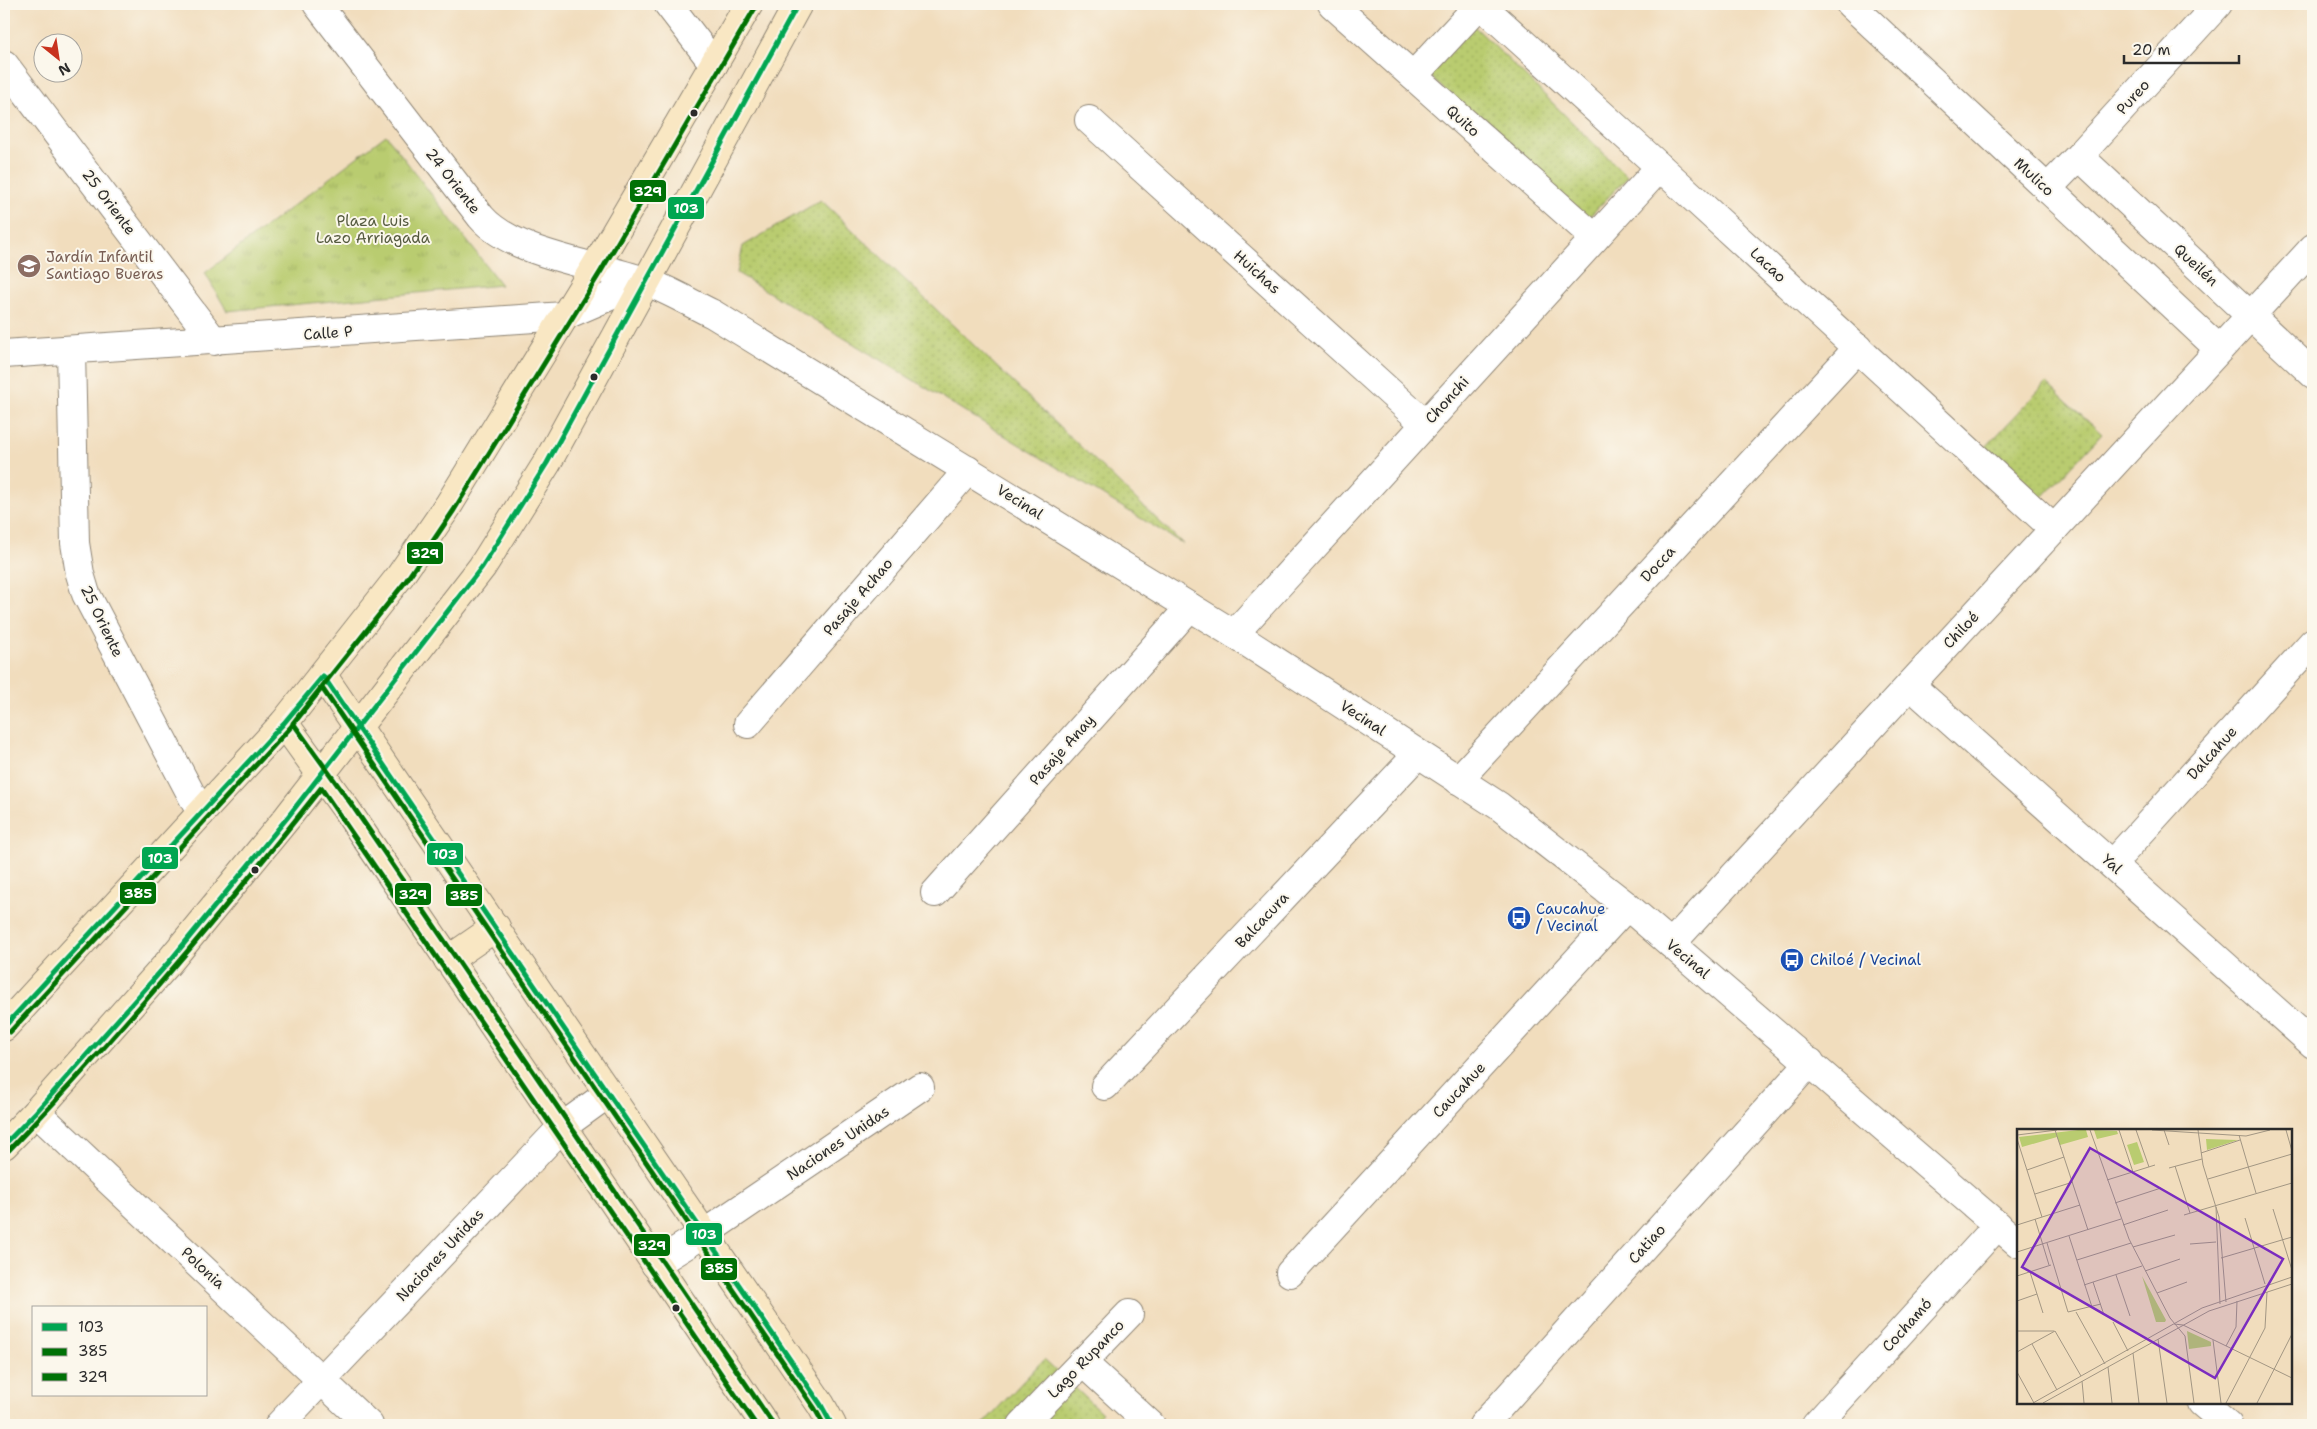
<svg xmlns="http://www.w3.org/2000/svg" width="2317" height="1429" viewBox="0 0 2317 1429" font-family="'Shantell Sans',sans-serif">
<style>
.grass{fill:url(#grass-dots);stroke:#727c4e}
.park{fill:url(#park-tufts);stroke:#727c4e}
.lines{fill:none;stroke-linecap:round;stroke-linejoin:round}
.street-casing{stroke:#8e8474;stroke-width:30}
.secondary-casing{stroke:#8e8474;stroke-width:30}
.street{stroke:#fff;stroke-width:28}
.secondary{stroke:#f9e7c3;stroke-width:28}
.bus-1-casing{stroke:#fbf7ec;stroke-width:9}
.bus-2-casing{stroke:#fbf7ec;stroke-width:9}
.bus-3-casing{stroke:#fbf7ec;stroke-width:9}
.bus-1{stroke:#00a651;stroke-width:5}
.bus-2{stroke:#007106;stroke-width:5}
.bus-3{stroke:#007106;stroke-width:5}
.bus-dot{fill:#2b2b2b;stroke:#fbf7ec;stroke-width:2}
.labels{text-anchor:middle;stroke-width:4;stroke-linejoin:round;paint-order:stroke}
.street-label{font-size:15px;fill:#2b2b2b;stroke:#fbf7ec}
.park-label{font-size:15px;fill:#565b40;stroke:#fbf7ec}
.education-label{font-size:15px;fill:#785e54;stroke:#fbf7ec;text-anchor:start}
.transit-label{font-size:15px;fill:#164399;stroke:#fbf7ec;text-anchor:start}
.inset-road{fill:none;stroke:#a29683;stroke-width:1}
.view{fill:#7b2cbf;fill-opacity:0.15;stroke:#7b2cbf;stroke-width:2.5}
.inset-edge{fill:none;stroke:#2b2b2b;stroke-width:2.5}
.line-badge{stroke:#fbf7ec;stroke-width:2}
.badge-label{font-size:14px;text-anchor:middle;font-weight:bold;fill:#fff}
</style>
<defs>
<pattern id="grass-dots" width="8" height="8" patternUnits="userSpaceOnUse" patternTransform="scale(1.25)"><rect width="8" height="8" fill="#b9cc70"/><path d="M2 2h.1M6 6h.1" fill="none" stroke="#9faf61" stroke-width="1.8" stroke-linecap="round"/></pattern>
<pattern id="park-tufts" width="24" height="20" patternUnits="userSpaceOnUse" patternTransform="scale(1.25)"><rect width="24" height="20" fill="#b9cc70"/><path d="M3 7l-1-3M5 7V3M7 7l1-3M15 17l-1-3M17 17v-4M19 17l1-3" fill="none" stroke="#9faf61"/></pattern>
</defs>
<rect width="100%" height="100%" fill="#fbf7ec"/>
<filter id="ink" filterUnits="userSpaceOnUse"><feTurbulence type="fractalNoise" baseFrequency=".02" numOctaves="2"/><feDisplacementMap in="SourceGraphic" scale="10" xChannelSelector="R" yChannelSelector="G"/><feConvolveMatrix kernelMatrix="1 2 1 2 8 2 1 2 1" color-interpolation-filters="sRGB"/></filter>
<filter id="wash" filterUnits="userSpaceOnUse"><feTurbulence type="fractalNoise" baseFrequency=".0096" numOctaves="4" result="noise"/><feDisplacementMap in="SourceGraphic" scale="20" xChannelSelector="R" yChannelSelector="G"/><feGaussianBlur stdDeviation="1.12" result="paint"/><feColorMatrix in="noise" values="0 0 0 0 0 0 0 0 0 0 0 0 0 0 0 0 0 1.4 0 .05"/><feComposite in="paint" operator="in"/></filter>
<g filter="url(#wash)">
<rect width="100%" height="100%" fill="#f1ddbd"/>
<g class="grass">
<path d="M 1472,24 L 1628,177 L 1582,224 L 1425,71 Z"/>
<path d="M 821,200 L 1183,544 L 737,273 L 743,246 Z"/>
<path d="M 2046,383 L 2102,434 L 2040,500 L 1984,449 Z"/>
<path d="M 1044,1359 L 1102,1413 L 1090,1425 L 982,1425 Z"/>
</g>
<path class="park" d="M 386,135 L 501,285 L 227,311 L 205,273 Z"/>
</g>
<g filter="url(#ink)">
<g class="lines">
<g class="street-casing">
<g id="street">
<path d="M 317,4 L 481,217 C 514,255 596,264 644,281 C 667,289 690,303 713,314 L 1234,634 L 1499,806 L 1627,906 L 2018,1243"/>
<path d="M 668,4 L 714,64"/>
<path d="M 1332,4 L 1595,238"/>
<path d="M 1480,4 L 1660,167 L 2054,529"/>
<path d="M 1850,4 L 2219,349"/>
<path d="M 4,64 L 214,341"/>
<path d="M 1413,76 L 1480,4"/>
<path d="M 1089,120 L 1425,424"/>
<path d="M 2079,156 L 2313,374"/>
<path d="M 2047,189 L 2079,156 L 2218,4"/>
<path d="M 71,350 L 75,543 L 80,574 L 86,594 L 201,813"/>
<path d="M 4,354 L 564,316 L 645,281"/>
<path d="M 1234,634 L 1660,167"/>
<path d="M 1910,685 L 2313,1044"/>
<path d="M 748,724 L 968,470"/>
<path d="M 1458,780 L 1858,348"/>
<path d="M 2112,864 L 2313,642"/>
<path d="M 935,893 L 1190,607"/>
<path d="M 1671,944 L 2313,248"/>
<path d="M 1105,1086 L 1418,754"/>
<path d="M 36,1112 L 369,1425"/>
<path d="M 655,1264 L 705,1233 L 920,1087"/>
<path d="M 1290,1273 L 1627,906"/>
<path d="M 1082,1362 L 1151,1425"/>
<path d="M 2202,1403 L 2228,1425"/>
<path d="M 279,1425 L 562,1127 L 609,1093"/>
<path d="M 1022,1425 L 1129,1314"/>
<path d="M 1483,1425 L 1810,1062"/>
<path d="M 1816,1425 L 1998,1225"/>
</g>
</g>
<g class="secondary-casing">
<g id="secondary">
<path d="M 323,676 L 821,1405 L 832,1425"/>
<path d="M 284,723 L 346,809 L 765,1425"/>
<path d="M 448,960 L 496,927"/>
<path d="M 4,1027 L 284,723 L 400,576 L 448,506 L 595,267 L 749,4"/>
<path d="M 4,1145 L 36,1112 L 169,962 L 287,818 L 482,567 L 547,463 L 798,4"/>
</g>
</g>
<use href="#street" class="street"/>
<use href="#secondary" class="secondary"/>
<g class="bus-1-casing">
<g id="bus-1">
<path d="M 4,1027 L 284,723 L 323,676 L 821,1405 L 832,1425"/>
<path d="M 4,1145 L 36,1112 L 169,962 L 287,818 L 482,567 L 547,463 L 798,4"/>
</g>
</g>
<g class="bus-2-casing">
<g id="bus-2">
<path d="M 10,1032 L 290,728 L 322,688 L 815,1409 L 824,1425"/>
<path d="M 9,1150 C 120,1035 222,913 321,788 L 756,1425"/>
</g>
</g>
<g class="bus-3-casing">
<path id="bus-3" d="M 755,8 L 601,271 L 454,510 L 406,581 L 293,723 L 352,805 L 771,1421"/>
</g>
<use href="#bus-1" class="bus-1"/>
<use href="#bus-2" class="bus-2"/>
<use href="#bus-3" class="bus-3"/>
</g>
</g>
<defs>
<g id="school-disc" transform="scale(1.25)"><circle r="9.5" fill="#8d6e63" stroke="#fbf7ec"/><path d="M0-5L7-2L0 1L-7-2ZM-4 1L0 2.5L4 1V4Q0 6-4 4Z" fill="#fff"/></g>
<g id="bus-disc" transform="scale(1.25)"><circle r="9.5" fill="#1a4fb4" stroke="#fbf7ec"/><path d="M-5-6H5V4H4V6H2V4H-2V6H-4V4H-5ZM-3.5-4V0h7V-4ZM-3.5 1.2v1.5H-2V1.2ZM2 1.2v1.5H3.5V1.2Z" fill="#fff"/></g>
</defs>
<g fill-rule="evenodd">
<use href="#school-disc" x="29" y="266"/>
<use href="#bus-disc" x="1519" y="918"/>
<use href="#bus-disc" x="1792" y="960"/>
</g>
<g class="bus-dot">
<circle cx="694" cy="113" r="4.5"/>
<circle cx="594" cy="377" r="4.5"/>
<circle cx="255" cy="870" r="4.5"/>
<circle cx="676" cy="1308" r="4.5"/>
</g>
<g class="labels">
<g class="street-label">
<text transform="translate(2133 97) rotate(-48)" y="5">Pureo</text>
<text transform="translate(1463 121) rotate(42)" y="5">Quito</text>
<text transform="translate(2034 177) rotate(43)" y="5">Mulico</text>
<text transform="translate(453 181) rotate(52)" y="5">24 Oriente</text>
<text transform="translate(109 202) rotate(53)" y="5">25 Oriente</text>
<text transform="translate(1768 265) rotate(43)" y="5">Lacao</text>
<text transform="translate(2196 265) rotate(43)" y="5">Queilén</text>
<text transform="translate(1257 272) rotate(42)" y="5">Huichas</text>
<text transform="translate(328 333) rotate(-4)" y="5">Calle P</text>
<text transform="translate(1447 400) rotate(-48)" y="5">Chonchi</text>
<text transform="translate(1020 502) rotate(32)" y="5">Vecinal</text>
<text transform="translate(1658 564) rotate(-47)" y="5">Docca</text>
<text transform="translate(858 597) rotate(-49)" y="5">Pasaje Achao</text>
<text transform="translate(102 621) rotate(64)" y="5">25 Oriente</text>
<text transform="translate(1961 630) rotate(-47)" y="5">Chiloé</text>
<text transform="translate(1363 718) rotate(33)" y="5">Vecinal</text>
<text transform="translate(1062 750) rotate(-48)" y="5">Pasaje Anay</text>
<text transform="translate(2212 753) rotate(-48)" y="5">Dalcahue</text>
<text transform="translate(2112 864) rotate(42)" y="5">Yal</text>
<text transform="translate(1262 920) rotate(-47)" y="5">Balcacura</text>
<text transform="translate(1688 959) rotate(40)" y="5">Vecinal</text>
<text transform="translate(1459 1090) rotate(-47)" y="5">Caucahue</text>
<text transform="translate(838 1143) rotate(-34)" y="5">Naciones Unidas</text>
<text transform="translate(1647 1244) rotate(-48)" y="5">Catiao</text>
<text transform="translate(440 1255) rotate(-47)" y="5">Naciones Unidas</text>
<text transform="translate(203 1268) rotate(43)" y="5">Polonia</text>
<text transform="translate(1907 1325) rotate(-48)" y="5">Cochamó</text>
<text transform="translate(1086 1359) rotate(-46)" y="5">Lago Rupanco</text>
</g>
<g class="park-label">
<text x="373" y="226">Plaza Luis<tspan x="373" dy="17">Lazo Arriagada</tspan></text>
</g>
<g class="education-label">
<text x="46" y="262">Jardín Infantil<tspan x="46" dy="17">Santiago Bueras</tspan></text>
</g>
<g class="transit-label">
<text x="1536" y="914">Caucahue<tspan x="1536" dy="17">/ Vecinal</tspan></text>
<text x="1810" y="965">Chiloé / Vecinal</text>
</g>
</g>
<g transform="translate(2017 1129)">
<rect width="275" height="275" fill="#f1ddbd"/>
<path d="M 77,1 L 100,2 L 101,5 L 80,10 ZM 125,147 L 149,191 L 148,193 L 139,193 Z" fill="#b9cc70"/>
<path d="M 61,1 L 69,1 L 71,8 L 43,16 L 40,8 L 5,18 L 2,8 ZM 189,10 L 221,11 L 190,21 ZM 170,202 L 194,213 L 194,217 L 172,220 Z" fill="#b9cc70"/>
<path d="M 120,13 L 127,33 L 117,36 L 110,16 Z" fill="#b9cc70"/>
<path class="inset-road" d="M 38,1 L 71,101M 73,1 L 112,110 L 153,189 L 168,207 L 177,274M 102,1 L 116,43M 119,1 L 132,38M 135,1 L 229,7 L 253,1M 147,1 L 152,16M 181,1 L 186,36 L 202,88 L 209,173M 269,1 L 275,22M 0,6 L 40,1M 222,6 L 239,64M 0,10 L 25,88M 184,24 L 223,11M 158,37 L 173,84M 152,39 L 185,30M 10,41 L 47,28M 191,50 L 275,25M 90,51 L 138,36M 18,65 L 56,53M 98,74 L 144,59M 199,78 L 203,175M 256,80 L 275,141M 167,86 L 275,54M 228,89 L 248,155M 18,90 L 32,136M 0,96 L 63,76M 106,96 L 151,81M 52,107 L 75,178M 30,114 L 51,183 L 84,175M 173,115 L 199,113M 116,118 L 158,106M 0,123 L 104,90M 204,129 L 275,108M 60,131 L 114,114M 128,142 L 163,130M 13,143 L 26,184M 99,146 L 113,187M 0,147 L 34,136M 76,153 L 87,186M 67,156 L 125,137M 140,164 L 170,153M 0,172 L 20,165M 59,183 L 88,235M 96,193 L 111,222M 157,195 L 166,196 L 275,249M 0,202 L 37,202M 38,202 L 64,247M 141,210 L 150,274M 196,211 L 204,274M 15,215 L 40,261M 209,217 L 219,198 L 220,172M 0,223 L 38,202M 116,224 L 122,274M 91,238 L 95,274M 0,243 L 17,274M 65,252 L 67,274M 16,274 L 185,179 L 275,148M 26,274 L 192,182 L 275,155M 209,274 L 248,199 L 250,163M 240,274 L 275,205"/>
<path class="view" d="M 73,19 L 266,130 L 198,249 L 5,138 Z"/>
<rect width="275" height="275" class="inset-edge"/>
</g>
<g class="line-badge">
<rect x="629" y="179" width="38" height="24" rx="5" fill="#007106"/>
<rect x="667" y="196" width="38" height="24" rx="5" fill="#00a651"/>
<rect x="406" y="541" width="38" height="24" rx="5" fill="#007106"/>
<rect x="426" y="842" width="38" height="24" rx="5" fill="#00a651"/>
<rect x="141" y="846" width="38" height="24" rx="5" fill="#00a651"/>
<rect x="119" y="881" width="38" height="24" rx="5" fill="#007106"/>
<rect x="394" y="882" width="38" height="24" rx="5" fill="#007106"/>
<rect x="445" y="883" width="38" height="24" rx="5" fill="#007106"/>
<rect x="685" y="1222" width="38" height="24" rx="5" fill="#00a651"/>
<rect x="633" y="1233" width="38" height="24" rx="5" fill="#007106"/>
<rect x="700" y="1257" width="38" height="24" rx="5" fill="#007106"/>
</g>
<g class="badge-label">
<text x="648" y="196">329</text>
<text x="686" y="213">103</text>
<text x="425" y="558">329</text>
<text x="445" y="859">103</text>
<text x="160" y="863">103</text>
<text x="138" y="898">385</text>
<text x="413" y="899">329</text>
<text x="464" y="900">385</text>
<text x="704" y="1239">103</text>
<text x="652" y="1250">329</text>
<text x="719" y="1273">385</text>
</g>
<rect width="2317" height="1429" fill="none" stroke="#fbf7ec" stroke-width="20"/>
<rect x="32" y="1306" width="175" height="90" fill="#fbf7ec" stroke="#a8a59f"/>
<rect x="42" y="1323" width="25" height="8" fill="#00a651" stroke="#a8a59f"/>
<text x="78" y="1332" font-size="15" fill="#2b2b2b">103</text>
<rect x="42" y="1348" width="25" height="8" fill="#007106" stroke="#a8a59f"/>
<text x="78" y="1356" font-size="15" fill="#2b2b2b">385</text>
<rect x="42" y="1373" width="25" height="8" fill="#007106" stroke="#a8a59f"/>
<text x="78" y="1382" font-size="15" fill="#2b2b2b">329</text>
<g transform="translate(58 58) rotate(150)"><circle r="24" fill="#fbf7ec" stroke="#a8a59f"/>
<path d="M0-4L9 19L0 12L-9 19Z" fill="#c8321e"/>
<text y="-8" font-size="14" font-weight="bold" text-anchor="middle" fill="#2b2b2b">N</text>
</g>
<path d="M2124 55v8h115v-8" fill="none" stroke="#2b2b2b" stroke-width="2.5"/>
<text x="2132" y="55" font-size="15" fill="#2b2b2b" stroke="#fbf7ec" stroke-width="4" paint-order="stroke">20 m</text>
</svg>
